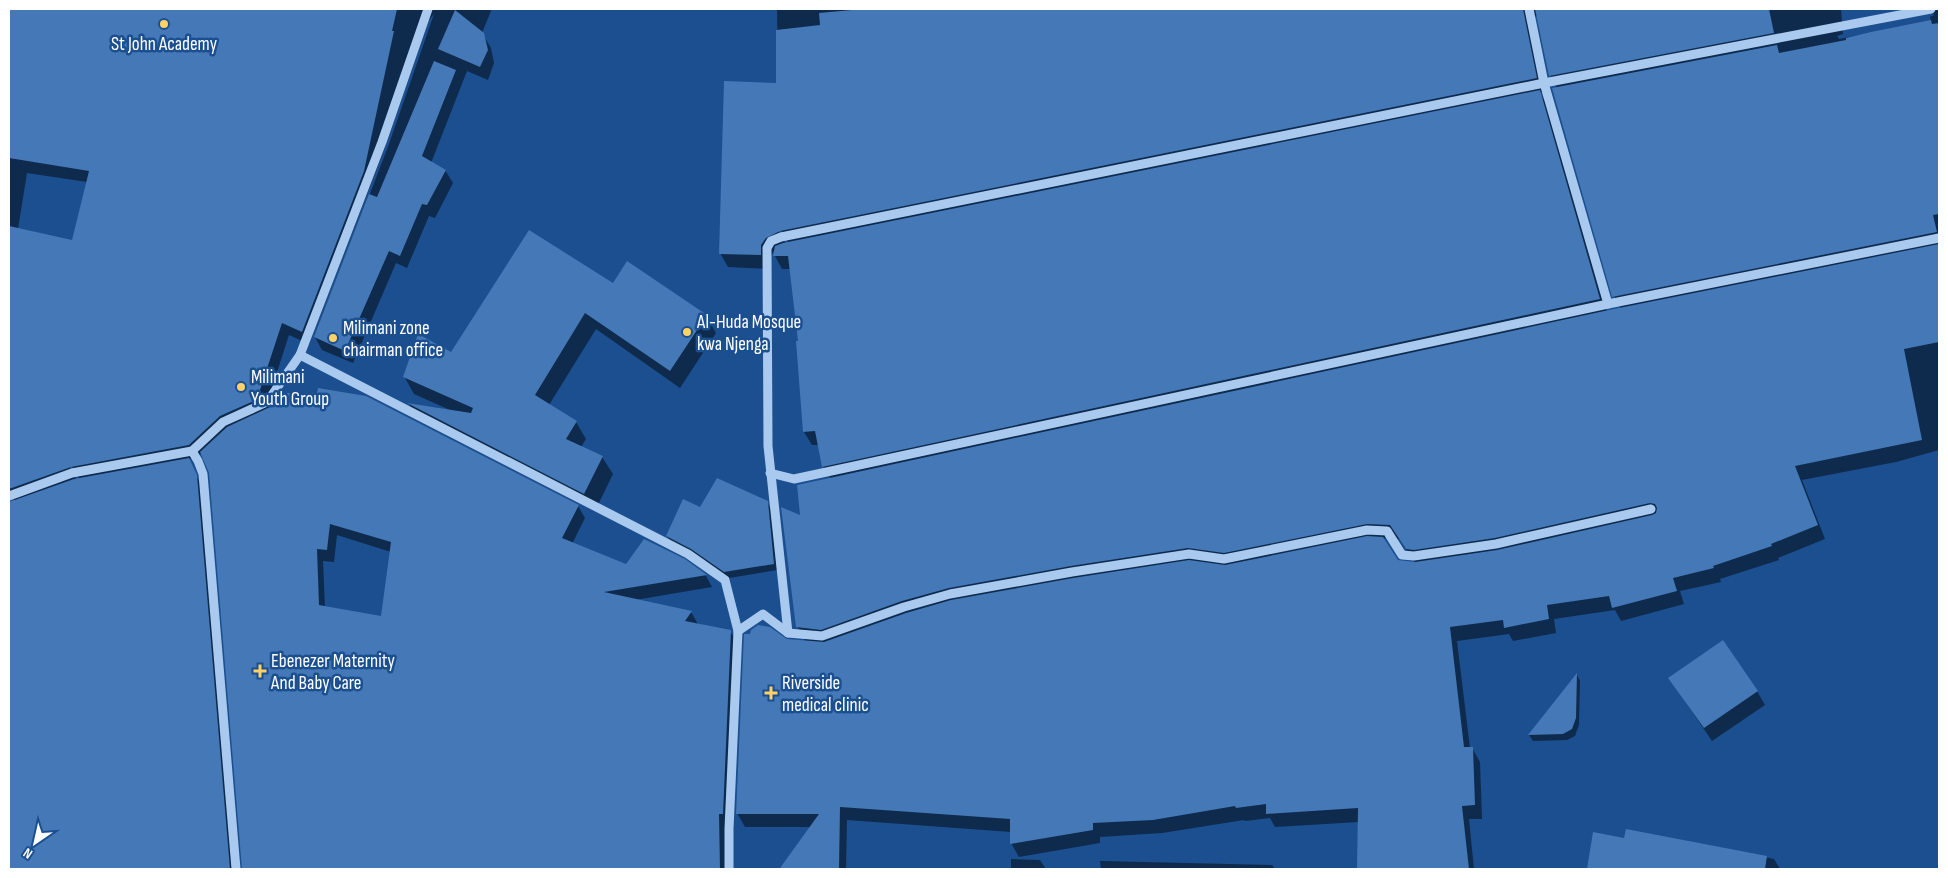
<svg xmlns="http://www.w3.org/2000/svg" width="1948" height="878" viewBox="0 0 1948 878" font-family="'Sofia Sans Condensed',sans-serif">
<style>
.shadow{fill:#0007;fill-rule:evenodd}
.building{fill:#4478b7;fill-rule:evenodd}
.lines{fill:none;stroke-linecap:round;stroke-linejoin:round}
.minor{stroke:#a9c9ee;stroke-width:9}
.poi-dot{fill:#ffd166;stroke:#1b4f8f;stroke-width:2}
.labels{text-anchor:middle;stroke-width:5;stroke-linejoin:round;paint-order:stroke}
.poi-label{font-size:19px;fill:#fff;stroke:#1b4f8f;text-anchor:start}
</style>
<rect width="100%" height="100%" fill="#1b4f8f"/>
<g class="shadow">
<path d="M 9,9 L 490,9 L 491,11 L 482,33 L 491,48 L 494,63 L 488,80 L 467,71 L 431,163 L 445,170 L 453,183 L 435,218 L 429,216 L 407,268 L 396,263 L 353,363 L 322,350 L 315,337 L 389,144 L 434,14 L 429,20 L 383,153 L 309,344 L 289,335 L 268,400 L 272,407 L 578,506 L 585,518 L 572,544 L 626,565 L 684,560 L 706,576 L 712,587 L 635,600 L 691,612 L 698,624 L 730,631 L 738,644 L 726,869 L 243,869 L 210,473 L 202,453 L 196,458 L 188,459 L 203,489 L 235,869 L 9,869 L 9,562 L 20,573 L 15,501 L 9,491 ZM 27,173 L 87,182 L 73,241 L 18,229 ZM 69,461 L 80,480 L 77,480 L 67,462 ZM 337,535 L 391,552 L 382,618 L 325,608 L 323,561 L 334,562 Z"/>
<path d="M 777,9 L 1841,9 L 1843,34 L 1837,36 L 1839,39 L 1931,21 L 1930,17 L 1934,15 L 1931,9 L 1939,9 L 1939,450 L 1896,462 L 1802,480 L 1825,539 L 1778,558 L 1779,560 L 1720,579 L 1721,582 L 1680,591 L 1684,604 L 1621,621 L 1615,610 L 1554,619 L 1556,633 L 1513,641 L 1509,634 L 1457,641 L 1470,748 L 1472,748 L 1480,762 L 1482,819 L 1469,819 L 1474,869 L 1358,869 L 1359,822 L 1275,827 L 1270,818 L 1245,821 L 1244,820 L 1162,833 L 1100,837 L 1100,843 L 1019,857 L 1011,843 L 1011,832 L 847,820 L 846,869 L 781,869 L 811,827 L 745,827 L 737,813 L 786,640 L 806,642 L 798,627 L 802,517 L 831,479 L 823,466 L 819,445 L 812,445 L 804,432 L 799,342 L 791,269 L 782,269 L 775,256 L 776,247 L 769,260 L 768,269 L 728,267 L 720,253 L 778,85 ZM 1537,16 L 1550,75 L 1557,88 L 1614,296 L 1621,309 L 1607,312 L 1547,105 L 1540,93 L 1544,92 L 1532,18 ZM 778,225 L 789,244 L 786,244 L 776,226 ZM 1382,538 L 1399,539 L 1416,564 L 1398,561 Z"/>
<path d="M 613,285 L 706,316 L 716,333 L 680,388 L 596,329 L 549,405 L 576,422 L 586,439 L 581,447 L 602,457 L 613,474 L 595,511 L 418,420 L 409,404 L 450,410 L 414,394 L 404,376 L 452,354 Z"/>
<path d="M 767,502 L 771,509 L 777,570 L 729,578 L 696,555 L 671,542 L 667,536 L 701,509 Z"/>
<path d="M 1577,675 L 1580,681 L 1579,725 L 1575,736 L 1567,740 L 1533,741 L 1529,735 Z"/>
<path d="M 1678,691 L 1757,691 L 1765,705 L 1712,741 Z"/>
<path d="M 1627,830 L 1774,859 L 1780,869 L 1588,869 L 1594,834 L 1625,839 Z"/>
<path d="M 1011,859 L 1040,860 L 1046,869 L 1011,869 Z"/>
<path d="M 1100,861 L 1272,865 L 1275,869 L 1101,869 Z"/>
</g>
<g class="building">
<path d="M 9,9 L 397,9 L 392,31 L 394,31 L 364,171 L 302,332 L 282,323 L 259,393 L 266,393 L 263,397 L 220,416 L 189,445 L 71,467 L 9,489 L 9,226 L 72,240 L 89,171 L 9,158 Z"/>
<path d="M 863,9 L 1523,9 L 1537,78 L 780,231 L 766,238 L 761,245 L 761,255 L 719,254 L 724,81 L 776,83 L 776,30 L 820,25 L 819,13 Z"/>
<path d="M 1535,9 L 1769,9 L 1774,33 L 1549,76 Z"/>
<path d="M 455,10 L 484,33 L 488,50 L 480,67 L 438,49 Z"/>
<path d="M 1931,20 L 1932,24 L 1939,23 L 1939,214 L 1933,215 L 1937,232 L 1612,297 L 1552,88 L 1777,45 L 1779,53 L 1846,40 L 1846,38 L 1871,32 Z"/>
<path d="M 434,61 L 456,70 L 422,156 L 446,170 L 427,205 L 422,204 L 400,256 L 389,251 L 345,351 L 314,337 L 369,194 L 377,197 Z"/>
<path d="M 1540,90 L 1600,299 L 822,467 L 815,431 L 803,432 L 796,341 L 798,341 L 788,256 L 773,256 L 775,246 L 783,243 Z"/>
<path d="M 529,230 L 613,283 L 627,261 L 707,315 L 670,371 L 585,313 L 535,395 L 577,421 L 566,439 L 603,456 L 584,494 L 407,403 L 471,413 L 473,408 L 403,377 L 418,334 L 451,352 Z"/>
<path d="M 1939,244 L 1939,342 L 1904,349 L 1922,440 L 1795,466 L 1818,525 L 1771,544 L 1772,546 L 1713,566 L 1714,568 L 1673,578 L 1677,591 L 1612,608 L 1609,596 L 1547,605 L 1549,619 L 1504,628 L 1503,620 L 1450,627 L 1464,747 L 1473,747 L 1475,805 L 1462,806 L 1469,869 L 1357,869 L 1358,808 L 1266,814 L 1266,804 L 1236,808 L 1235,806 L 1153,820 L 1093,823 L 1093,830 L 1010,844 L 1010,819 L 840,807 L 839,869 L 780,868 L 819,814 L 736,814 L 744,634 L 750,634 L 751,630 L 758,625 L 770,627 L 787,639 L 824,642 L 906,613 L 951,600 L 1073,578 L 1189,560 L 1225,565 L 1367,536 L 1383,537 L 1398,560 L 1415,562 L 1497,550 L 1652,515 L 1656,513 L 1657,508 L 1655,504 L 1650,503 L 1495,538 L 1414,550 L 1406,549 L 1390,525 L 1367,524 L 1224,553 L 1188,548 L 1071,566 L 949,588 L 902,601 L 821,630 L 796,627 L 781,507 L 800,515 L 797,485 L 1609,310 Z"/>
<path d="M 318,388 L 366,396 L 579,505 L 562,538 L 626,564 L 644,539 L 685,559 L 707,575 L 604,592 L 692,611 L 685,621 L 731,630 L 723,814 L 719,814 L 720,869 L 242,869 L 209,473 L 200,452 L 227,427 L 270,407 L 281,393 L 317,393 ZM 330,524 L 391,542 L 381,616 L 319,605 L 317,549 L 327,550 Z"/>
<path d="M 189,458 L 197,475 L 230,869 L 9,869 L 9,502 L 74,479 Z"/>
<path d="M 717,478 L 768,501 L 774,564 L 724,572 L 691,549 L 666,536 L 683,499 L 700,507 Z"/>
<path d="M 1723,640 L 1758,691 L 1704,728 L 1668,678 Z"/>
<path d="M 1577,673 L 1576,718 L 1572,729 L 1563,734 L 1528,735 Z"/>
<path d="M 1626,829 L 1767,856 L 1765,869 L 1587,869 L 1593,832 L 1624,838 Z"/>
</g>
<g class="lines">
<g class="minor">
<path d="M 1608,304 L 1939,238"/>
<path d="M 300,355 L 688,554 L 725,580 L 738,631 L 729,829 L 729,869"/>
<path d="M 192,451 L 198,461 L 203,474 L 236,869"/>
<path d="M 770,473 L 794,479 L 1608,304 L 1544,83 L 1529,9"/>
<path d="M 9,496 L 72,473 L 192,451 L 223,422 L 267,402 L 300,355 L 382,142 L 428,9"/>
<path d="M 738,631 L 763,614 L 788,633 L 822,636 L 904,607 L 950,594 L 1072,572 L 1189,554 L 1224,559 L 1367,530 L 1387,531 L 1402,555 L 1414,556 L 1496,544 L 1651,509"/>
<path d="M 788,633 L 768,446 L 767,248 L 771,241 L 781,237 L 1544,83 L 1931,9"/>
</g>
</g>
<g class="poi-dot">
<circle cx="164" cy="24" r="5"/>
<circle cx="687" cy="332" r="5"/>
<circle cx="333" cy="338" r="5"/>
<circle cx="241" cy="387" r="5"/>
<path d="M257.5 663.5h5v5h5v5h-5v5h-5v-5h-5v-5h5z"/>
<path d="M768.5 685.5h5v5h5v5h-5v5h-5v-5h-5v-5h5z"/>
</g>
<g class="labels">
<g class="poi-label">
<text x="164" y="50" text-anchor="middle">St John Academy</text>
<text x="697" y="328">Al-Huda Mosque<tspan x="697" dy="22">kwa Njenga</tspan></text>
<text x="343" y="334">Milimani zone<tspan x="343" dy="22">chairman office</tspan></text>
<text x="251" y="383">Milimani<tspan x="251" dy="22">Youth Group</tspan></text>
<text x="271" y="667">Ebenezer Maternity<tspan x="271" dy="22">And Baby Care</tspan></text>
<text x="782" y="689">Riverside<tspan x="782" dy="22">medical clinic</tspan></text>
</g>
</g>
<rect width="1948" height="878" fill="none" stroke="#ffffff" stroke-width="20"/>
<g transform="translate(35 843) rotate(214)" stroke="#1b4f8f" stroke-width="4" paint-order="stroke">
<path d="M0-4L9 19L0 12L-9 19Z" fill="#ffffff"/>
<text y="-8" font-size="14" font-weight="bold" text-anchor="middle" fill="#ffffff">N</text>
</g>
</svg>
